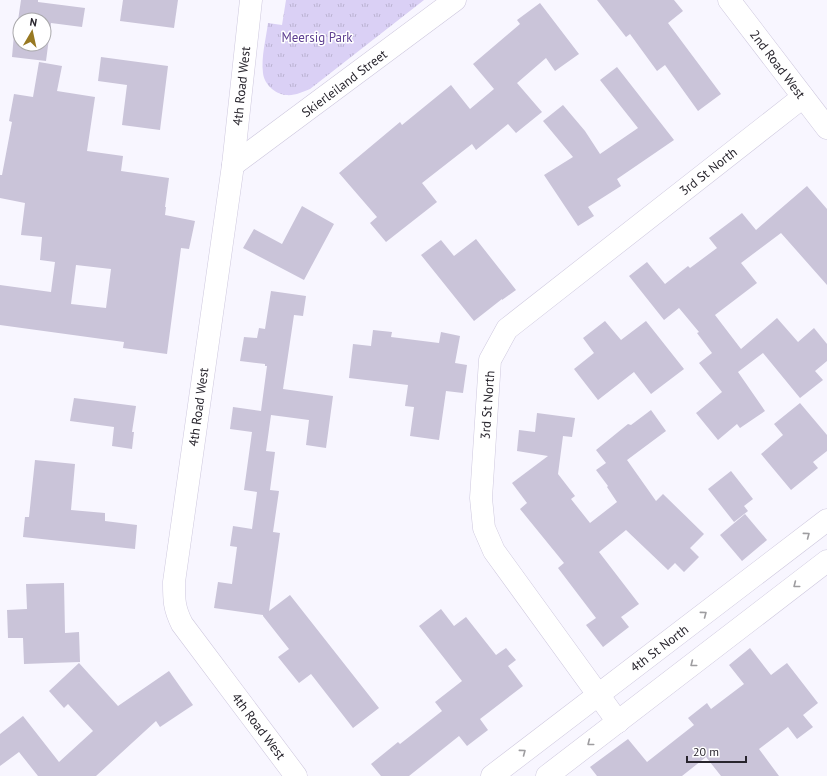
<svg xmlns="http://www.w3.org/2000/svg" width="827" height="776" viewBox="0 0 827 776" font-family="'PT Sans',sans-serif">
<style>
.park{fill:url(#park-tufts)}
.building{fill:#cac4d9;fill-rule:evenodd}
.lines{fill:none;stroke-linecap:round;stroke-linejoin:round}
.minor-casing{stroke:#cec8de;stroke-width:23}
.minor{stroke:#fff;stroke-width:22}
.oneway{stroke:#9e9da0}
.labels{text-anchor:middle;stroke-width:3;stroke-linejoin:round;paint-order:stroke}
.park-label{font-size:13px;fill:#5f4192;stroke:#fff}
.street-label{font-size:13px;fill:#28252d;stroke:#fff}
</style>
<defs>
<pattern id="park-tufts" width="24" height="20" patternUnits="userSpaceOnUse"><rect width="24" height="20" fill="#dad0f5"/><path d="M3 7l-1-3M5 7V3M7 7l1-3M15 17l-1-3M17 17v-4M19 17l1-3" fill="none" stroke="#bbb2d2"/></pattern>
</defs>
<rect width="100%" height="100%" fill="#f8f6ff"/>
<path class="park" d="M 286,0 L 424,0 L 310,89 C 303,92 294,96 286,95 C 275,94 264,84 263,73 C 261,57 266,39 268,23 L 282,25 Z"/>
<g class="building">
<path d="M 21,0 L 38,0 L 38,2 L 85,8 L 82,27 L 51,23 L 46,61 L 12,57 L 14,34 L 16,34 ZM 20,20 L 44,20 L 44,44 L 20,44 Z"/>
<path d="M 123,0 L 178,0 L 174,28 L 120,21 Z"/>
<path d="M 597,0 L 674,0 L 683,11 L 668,23 L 721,94 L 698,111 L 665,65 L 657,71 L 630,34 L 626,37 Z"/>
<path d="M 540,3 L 579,54 L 555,71 L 546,58 L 517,83 L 542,112 L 516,133 L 508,124 L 476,150 L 472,144 L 422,183 L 437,202 L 386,242 L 370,223 L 377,217 L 339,173 L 400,122 L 402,125 L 451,85 L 470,109 L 494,89 L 473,64 L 520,24 L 517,20 Z"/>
<path d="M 101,57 L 168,66 L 160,130 L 122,125 L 127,85 L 98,81 Z"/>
<path d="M 39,62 L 62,66 L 57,91 L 95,97 L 87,151 L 123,156 L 121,171 L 169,178 L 165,207 L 166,207 L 165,215 L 195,221 L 189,249 L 181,248 L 167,354 L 123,348 L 124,342 L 0,325 L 0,285 L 51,292 L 55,262 L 40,260 L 42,237 L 21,235 L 25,203 L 0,198 L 0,175 L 2,175 L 12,122 L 9,121 L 14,94 L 33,97 ZM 76,265 L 111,269 L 106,308 L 71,304 Z"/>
<path d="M 617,67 L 674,140 L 617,179 L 621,186 L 588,207 L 594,216 L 578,226 L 544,175 L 573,157 L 543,121 L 563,105 L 585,131 L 600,154 L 638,128 L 600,80 Z"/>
<path d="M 807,186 L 827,209 L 827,285 L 781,233 L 741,263 L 757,283 L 715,315 L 741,349 L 777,318 L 798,342 L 814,328 L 827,344 L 827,361 L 815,371 L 823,380 L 800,398 L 763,353 L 738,372 L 765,411 L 740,428 L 737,424 L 718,440 L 696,413 L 722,392 L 699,363 L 712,353 L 697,333 L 699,332 L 679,308 L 664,320 L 629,276 L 647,262 L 665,284 L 688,266 L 690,268 L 717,248 L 709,238 L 742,213 L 756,230 Z"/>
<path d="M 302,206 L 334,224 L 304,280 L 243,248 L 254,229 L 282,244 Z"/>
<path d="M 476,239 L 516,290 L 502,300 L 502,299 L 474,321 L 421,255 L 441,240 L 454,256 Z"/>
<path d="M 271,291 L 306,296 L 303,316 L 294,315 L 283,389 L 333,396 L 326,448 L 306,445 L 309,420 L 271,415 L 266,451 L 275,452 L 270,490 L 279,491 L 273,532 L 280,533 L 269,611 L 290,595 L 379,708 L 353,728 L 311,674 L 299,683 L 278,657 L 289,649 L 263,616 L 263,615 L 214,608 L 218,582 L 232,584 L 237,547 L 230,546 L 233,526 L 252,529 L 257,492 L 244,490 L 252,432 L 230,429 L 233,407 L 261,411 L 267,366 L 265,366 L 265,364 L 240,361 L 244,337 L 257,338 L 259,328 L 265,329 Z"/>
<path d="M 605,321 L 621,340 L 646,321 L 684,369 L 651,394 L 634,372 L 598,400 L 574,369 L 594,353 L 583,338 Z"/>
<path d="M 373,330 L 392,332 L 391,337 L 439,343 L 441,332 L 460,336 L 455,363 L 467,365 L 463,393 L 446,391 L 439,440 L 410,436 L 414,407 L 405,406 L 408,385 L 349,378 L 353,344 L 371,346 Z"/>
<path d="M 74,398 L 136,406 L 132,432 L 134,432 L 132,449 L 112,446 L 114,427 L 70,421 Z"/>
<path d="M 800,403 L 827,435 L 827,451 L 813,462 L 818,468 L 791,490 L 761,454 L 783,435 L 774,424 Z"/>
<path d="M 651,410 L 666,431 L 627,460 L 656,501 L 663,494 L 704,534 L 690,548 L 699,557 L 684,572 L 675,563 L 668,570 L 626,530 L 599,552 L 639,604 L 621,617 L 629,627 L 603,647 L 586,625 L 596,618 L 558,568 L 564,563 L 520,509 L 527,503 L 512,483 L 548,456 L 517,451 L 519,430 L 535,432 L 537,413 L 575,418 L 572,437 L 563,436 L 558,474 L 575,496 L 571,499 L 590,523 L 617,502 L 607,487 L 608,486 L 596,470 L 606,463 L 596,450 L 628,424 L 631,425 Z"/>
<path d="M 35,460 L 75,464 L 71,510 L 105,513 L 105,521 L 137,525 L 135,549 L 23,537 L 25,517 L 29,517 Z"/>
<path d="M 731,471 L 753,499 L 744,506 L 748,511 L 734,522 L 708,489 Z"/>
<path d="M 745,514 L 767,540 L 742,561 L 720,535 Z"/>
<path d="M 64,583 L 65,633 L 79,632 L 80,662 L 24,664 L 23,638 L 8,638 L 7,610 L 27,609 L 26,584 Z"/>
<path d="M 441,609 L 454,626 L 466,617 L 496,655 L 506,648 L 516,660 L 508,666 L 523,686 L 480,719 L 488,730 L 467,746 L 459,736 L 409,776 L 381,776 L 371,764 L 398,742 L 400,744 L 442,711 L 435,702 L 462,681 L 419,626 Z"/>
<path d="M 750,648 L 771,675 L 787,663 L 818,703 L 803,715 L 813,727 L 797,739 L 788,727 L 759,749 L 779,776 L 721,776 L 706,757 L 682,776 L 597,776 L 590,767 L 628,739 L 647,762 L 694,725 L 688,718 L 707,703 L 711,709 L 744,684 L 729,665 Z"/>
<path d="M 79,663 L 118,706 L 169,671 L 193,705 L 160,727 L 156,721 L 96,776 L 38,776 L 19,752 L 0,766 L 0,734 L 23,716 L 59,762 L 93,731 L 68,704 L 64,708 L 49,691 Z"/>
</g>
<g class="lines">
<g class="minor-casing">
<g id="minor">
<path d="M 251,0 L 233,165 L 174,582 C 174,600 174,608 182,624 L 296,776"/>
<path d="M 729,0 L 827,128"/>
<path d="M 233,165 L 455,0"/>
<path d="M 618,722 L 494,551 L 484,528 L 481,498 L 490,360 L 507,329 L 803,97"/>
<path d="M 492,776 L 827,520"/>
<path d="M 547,776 L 827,561"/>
</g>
</g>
<use href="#minor" class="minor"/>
</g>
<defs><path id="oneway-chevron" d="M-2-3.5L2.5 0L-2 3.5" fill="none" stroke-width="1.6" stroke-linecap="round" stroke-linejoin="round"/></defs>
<g class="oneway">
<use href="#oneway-chevron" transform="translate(807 535) rotate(-37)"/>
<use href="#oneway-chevron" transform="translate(796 585) rotate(142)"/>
<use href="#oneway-chevron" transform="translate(704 614) rotate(-37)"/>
<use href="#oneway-chevron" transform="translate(693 664) rotate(142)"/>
<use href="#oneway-chevron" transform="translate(590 743) rotate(142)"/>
<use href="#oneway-chevron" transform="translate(523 752) rotate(-37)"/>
</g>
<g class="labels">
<g class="park-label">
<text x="317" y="42">Meersig Park</text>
</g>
<g class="street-label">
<text transform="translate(778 64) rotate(53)" y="5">2nd Road West</text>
<text transform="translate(344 83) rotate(-37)" y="5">Skierleiland Street</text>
<text transform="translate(241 86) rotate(-84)" y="5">4th Road West</text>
<text transform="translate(708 171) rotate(-38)" y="5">3rd St North</text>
<text transform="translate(487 405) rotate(-86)" y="5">3rd St North</text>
<text transform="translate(198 407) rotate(-82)" y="5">4th Road West</text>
<text transform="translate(659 648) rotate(-37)" y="5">4th St North</text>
<text transform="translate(259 726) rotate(53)" y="5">4th Road West</text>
</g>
</g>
<g transform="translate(32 32) rotate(9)"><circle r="19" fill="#ffffff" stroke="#a9a8ab"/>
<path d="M0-3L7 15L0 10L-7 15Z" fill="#987922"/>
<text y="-6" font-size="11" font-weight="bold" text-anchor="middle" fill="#28252d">N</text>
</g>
<path d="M687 756v6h59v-6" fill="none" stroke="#28252d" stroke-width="2"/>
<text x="693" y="756" font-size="12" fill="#28252d" stroke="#ffffff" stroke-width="3" paint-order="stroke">20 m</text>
</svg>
